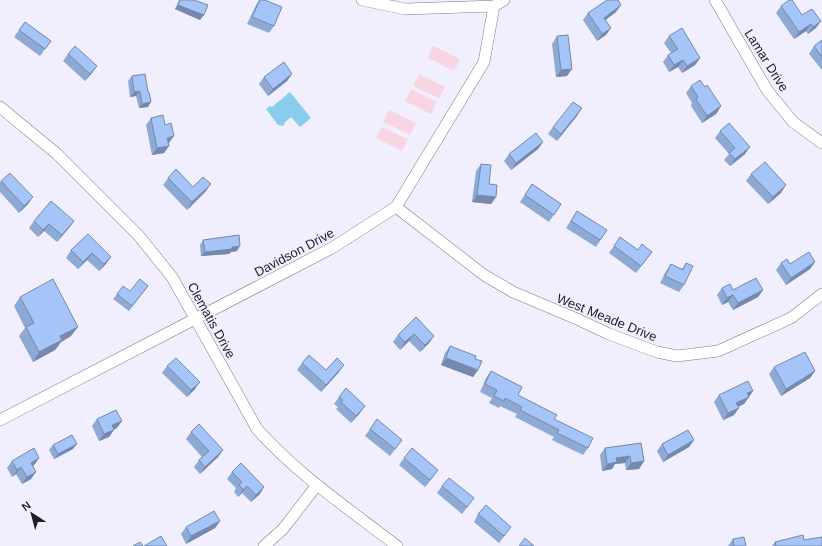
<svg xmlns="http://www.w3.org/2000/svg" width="822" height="546" viewBox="0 0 822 546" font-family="Arial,sans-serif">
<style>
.green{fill:#f8d5e3}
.water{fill:#8acceb}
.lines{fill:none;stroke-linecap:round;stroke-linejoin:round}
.minor-casing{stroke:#7c7b88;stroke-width:12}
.minor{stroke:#fff;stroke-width:11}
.wall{fill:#8ea9d4}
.shaded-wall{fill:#7489ad}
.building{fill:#a5c4f7;stroke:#7489ad}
.labels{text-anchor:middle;stroke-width:3.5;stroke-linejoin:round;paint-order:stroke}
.street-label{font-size:13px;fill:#201f25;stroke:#f1effe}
</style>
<rect width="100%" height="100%" fill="#f1effe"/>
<g class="green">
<path d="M 433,46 L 460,59 L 454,71 L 428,58 Z"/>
<path d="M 419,74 L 445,87 L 439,98 L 413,86 Z"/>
<path d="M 411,89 L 437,102 L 431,114 L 405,101 Z"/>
<path d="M 389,110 L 416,123 L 410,135 L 383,122 Z"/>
<path d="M 382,127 L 408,139 L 402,151 L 376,138 Z"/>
</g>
<path class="water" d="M 290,92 L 311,118 L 300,127 L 291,117 L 284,123 L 285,124 L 283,126 L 278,125 L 266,109 L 270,106 L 272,107 Z"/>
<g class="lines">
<g class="minor-casing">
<g id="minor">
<path d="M 362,0 L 405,9 L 494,6 L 504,0"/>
<path d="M 715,0 L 767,90 L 793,122 L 822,143"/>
<path d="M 0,107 L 57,154 L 139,236 L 172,277 L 257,429 C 297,474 349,509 397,546"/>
<path d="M 396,207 L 484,275 L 513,292 L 577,319 L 609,334 L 657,352 L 677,356 L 718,351 L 791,318 L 822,294"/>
<path d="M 0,420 L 332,248 L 396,207 L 484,62 L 494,6"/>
<path d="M 264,546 L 283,529 L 317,485"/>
</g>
</g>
<use href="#minor" class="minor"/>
</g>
<g class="wall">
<path d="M 179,0 L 194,0 L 200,20 L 175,9 Z"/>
<path d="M 259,0 L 265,0 L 274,26 L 269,33 L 247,24 L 256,5 Z"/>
<path d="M 781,6 L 802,15 L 816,28 L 808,34 L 806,31 L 794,39 L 776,13 Z"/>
<path d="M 616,12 L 605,20 L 606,35 L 597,41 L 583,20 L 588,13 Z"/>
<path d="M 25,22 L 51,41 L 40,56 L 14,37 Z"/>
<path d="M 557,36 L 567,76 L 556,77 L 552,44 Z"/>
<path d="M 669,36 L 700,58 L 695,65 L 682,73 L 678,67 L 669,72 L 663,62 L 668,55 L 671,53 L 664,43 Z"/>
<path d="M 822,40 L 822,70 L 809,54 L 814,46 Z"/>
<path d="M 68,54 L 97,66 L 92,73 L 85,81 L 63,61 Z"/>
<path d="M 292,74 L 287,81 L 268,96 L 259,84 L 264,77 Z"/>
<path d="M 132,76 L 148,107 L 139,108 L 136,96 L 130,97 L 128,81 Z"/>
<path d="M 691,86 L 705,87 L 721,106 L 716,114 L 702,123 L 691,106 L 692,103 L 686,93 Z"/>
<path d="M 582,108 L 557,141 L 548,134 L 553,127 Z"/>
<path d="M 151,118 L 169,143 L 169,146 L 164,153 L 152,155 L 146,125 Z"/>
<path d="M 720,131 L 745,154 L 730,166 L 724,160 L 729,154 L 715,138 Z"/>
<path d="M 543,142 L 538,149 L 511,170 L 504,161 L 509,154 Z"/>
<path d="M 481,164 L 489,184 L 496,197 L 491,204 L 472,202 L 476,171 Z"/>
<path d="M 751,174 L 781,193 L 768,204 L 746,181 Z"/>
<path d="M 168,178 L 193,187 L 206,191 L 187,210 L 163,185 Z"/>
<path d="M 1,181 L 28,204 L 19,213 L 0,192 L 0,183 Z"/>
<path d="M 532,184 L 561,204 L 549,222 L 520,202 Z"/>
<path d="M 577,211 L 607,230 L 596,247 L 566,228 Z"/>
<path d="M 34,221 L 74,221 L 69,228 L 57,242 L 44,231 L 38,237 L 29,228 Z"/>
<path d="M 88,234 L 106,264 L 99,271 L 87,260 L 78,269 L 66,258 L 71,250 Z"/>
<path d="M 620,237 L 638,250 L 647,259 L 636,273 L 609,253 Z"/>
<path d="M 203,240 L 237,251 L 231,252 L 229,254 L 201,256 L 200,245 Z"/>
<path d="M 815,262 L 810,269 L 786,285 L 776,270 L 781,263 L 790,264 Z"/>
<path d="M 686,263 L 684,285 L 679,292 L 660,283 L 666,271 L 671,264 L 682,269 Z"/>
<path d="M 148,286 L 129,311 L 113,299 L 117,294 L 130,291 Z"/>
<path d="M 722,288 L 733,290 L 763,290 L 758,297 L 733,310 L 728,302 L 722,305 L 717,295 Z"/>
<path d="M 20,297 L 71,336 L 61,342 L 55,350 L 33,362 L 19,336 L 25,328 L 14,306 Z"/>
<path d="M 416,317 L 434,336 L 429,343 L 420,352 L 409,341 L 400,350 L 393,342 L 398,335 Z"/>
<path d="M 450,346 L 475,359 L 478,370 L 473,377 L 441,365 L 445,353 Z"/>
<path d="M 302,363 L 326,370 L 339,372 L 321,392 L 297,370 Z"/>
<path d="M 167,366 L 195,389 L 187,397 L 162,373 Z"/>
<path d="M 774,367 L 815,371 L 810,378 L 781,396 L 769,374 Z"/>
<path d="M 491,371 L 518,395 L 554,419 L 588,448 L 583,455 L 552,440 L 554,437 L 515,417 L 517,414 L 500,406 L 499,408 L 489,403 L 492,398 L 480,392 L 486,378 Z"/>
<path d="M 753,391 L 744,404 L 738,407 L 734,415 L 723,420 L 714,402 L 719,395 Z"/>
<path d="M 339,397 L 360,413 L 351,423 L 336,409 L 338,407 L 334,404 Z"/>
<path d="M 97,419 L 117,428 L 114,429 L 109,437 L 99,441 L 92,426 Z"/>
<path d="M 370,429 L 397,447 L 390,456 L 365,436 Z"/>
<path d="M 191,432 L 223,450 L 218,457 L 200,474 L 194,467 L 199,460 L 202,457 L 186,439 Z"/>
<path d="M 694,440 L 689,447 L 663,462 L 657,451 L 662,444 Z"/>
<path d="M 641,443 L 644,461 L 639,469 L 626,470 L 625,463 L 615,464 L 612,469 L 602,471 L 600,455 L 605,448 Z"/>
<path d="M 53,445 L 73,449 L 54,459 L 49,450 Z"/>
<path d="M 39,458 L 34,465 L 33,466 L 31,479 L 22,484 L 16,474 L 12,477 L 7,468 L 12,461 Z"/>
<path d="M 404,458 L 433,477 L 425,487 L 399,465 Z"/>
<path d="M 232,472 L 260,494 L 251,502 L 242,493 L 238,497 L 234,492 L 236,488 L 227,479 Z"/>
<path d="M 442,486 L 469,505 L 462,514 L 437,493 Z"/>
<path d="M 478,514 L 506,534 L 499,543 L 474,522 Z"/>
<path d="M 220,521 L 215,528 L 186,544 L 181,534 L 186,527 Z"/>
<path d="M 733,539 L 746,546 L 728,546 Z"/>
<path d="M 804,540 L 822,546 L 772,546 L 775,542 Z"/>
</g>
<g class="shaded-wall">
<path d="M 178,5 L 204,15 L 200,20 L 175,9 Z"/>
<path d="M 621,5 L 616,12 L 599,25 L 604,18 Z"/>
<path d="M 821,21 L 816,28 L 808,34 L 813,27 Z"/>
<path d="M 811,24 L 806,31 L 794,39 L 799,32 Z"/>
<path d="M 611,28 L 606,35 L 597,41 L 602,34 Z"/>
<path d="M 700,58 L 695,65 L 682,73 L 687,66 Z"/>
<path d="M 683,60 L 678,67 L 669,72 L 674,65 Z"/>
<path d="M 97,66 L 92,73 L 85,81 L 90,74 Z"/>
<path d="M 572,69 L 567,76 L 556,77 L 561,70 Z"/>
<path d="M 292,74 L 287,81 L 268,96 L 273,89 Z"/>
<path d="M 140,91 L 136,96 L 130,97 L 134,92 Z"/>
<path d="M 151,102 L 148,107 L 139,108 L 142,104 Z"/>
<path d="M 721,106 L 716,114 L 702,123 L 707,116 Z"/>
<path d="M 582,108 L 577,116 L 557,141 L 561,134 Z"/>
<path d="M 174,136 L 169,143 L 162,145 L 167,138 Z"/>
<path d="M 543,142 L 538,149 L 511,170 L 516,163 Z"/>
<path d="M 169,146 L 164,153 L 152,155 L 157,148 Z"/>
<path d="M 750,147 L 745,154 L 730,166 L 735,159 Z"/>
<path d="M 211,184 L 206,191 L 187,210 L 192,202 Z"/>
<path d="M 786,185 L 781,193 L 768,204 L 773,197 Z"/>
<path d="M 477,195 L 496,197 L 491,204 L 472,202 Z"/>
<path d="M 33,197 L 28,204 L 19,213 L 24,206 Z"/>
<path d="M 74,221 L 69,228 L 57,242 L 62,235 Z"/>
<path d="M 49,224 L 44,231 L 38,237 L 43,230 Z"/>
<path d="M 240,246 L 237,251 L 231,252 L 229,254 L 201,256 L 205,252 Z"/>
<path d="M 92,253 L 87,260 L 78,269 L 83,262 Z"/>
<path d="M 111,257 L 106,264 L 99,271 L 104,264 Z"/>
<path d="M 815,262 L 810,269 L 786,285 L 791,278 Z"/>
<path d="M 763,290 L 758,297 L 733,310 L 738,303 Z"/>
<path d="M 733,295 L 728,302 L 722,305 L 727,298 Z"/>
<path d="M 78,327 L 71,336 L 61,342 L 55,350 L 33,362 L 39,352 L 60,336 Z"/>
<path d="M 414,334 L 409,341 L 400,350 L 405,342 Z"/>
<path d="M 434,336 L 429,343 L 420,352 L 425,345 Z"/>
<path d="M 446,358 L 478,370 L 473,377 L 441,365 Z"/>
<path d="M 344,365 L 339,372 L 321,392 L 326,385 Z"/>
<path d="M 815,371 L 810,378 L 781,396 L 786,389 Z"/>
<path d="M 200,382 L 195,389 L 187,397 L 191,390 Z"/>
<path d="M 753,391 L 744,404 L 731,410 L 736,403 L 747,393 Z"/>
<path d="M 365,406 L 360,413 L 351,423 L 356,416 Z"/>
<path d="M 739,408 L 734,415 L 723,420 L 728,413 Z"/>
<path d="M 122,421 L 117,428 L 107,433 L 112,425 Z"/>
<path d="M 114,430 L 109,437 L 99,441 L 104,434 Z"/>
<path d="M 694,440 L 689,447 L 663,462 L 668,455 Z"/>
<path d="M 77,444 L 73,449 L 54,459 L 58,454 Z"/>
<path d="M 223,450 L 218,457 L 200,474 L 205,467 Z"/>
<path d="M 630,456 L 625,463 L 615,464 L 612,469 L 602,471 L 607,464 L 616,458 Z"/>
<path d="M 39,458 L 34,465 L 26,470 L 31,463 Z"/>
<path d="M 644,461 L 639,469 L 626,470 L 631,463 Z"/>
<path d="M 21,467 L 16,474 L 12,477 L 17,470 Z"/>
<path d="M 438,470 L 433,477 L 425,487 L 430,480 Z"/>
<path d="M 36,472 L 31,479 L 22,484 L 27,477 Z"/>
<path d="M 247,486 L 242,493 L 238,497 L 243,490 Z"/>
<path d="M 264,487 L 260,494 L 251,502 L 256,495 Z"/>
<path d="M 220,521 L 215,528 L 186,544 L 191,536 Z"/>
</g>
<g class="building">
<path d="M 180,0 L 194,0 L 208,5 L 204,15 L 178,5 Z"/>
<path d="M 260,0 L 265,0 L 282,7 L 274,26 L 252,17 Z"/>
<path d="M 607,0 L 618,0 L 621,5 L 604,18 L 611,28 L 602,34 L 588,13 Z"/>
<path d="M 789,0 L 792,0 L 802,15 L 812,9 L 821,21 L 813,27 L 811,24 L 799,32 L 781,6 Z"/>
<path d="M 25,22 L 51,41 L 45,49 L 19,30 Z"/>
<path d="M 682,28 L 700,58 L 687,66 L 683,60 L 674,65 L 668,55 L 678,49 L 669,36 Z"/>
<path d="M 568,35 L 572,69 L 561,70 L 557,36 Z"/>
<path d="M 822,40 L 822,57 L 814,46 Z"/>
<path d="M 75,46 L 97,66 L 90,74 L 68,54 Z"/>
<path d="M 284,62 L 292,74 L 273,89 L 264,77 Z"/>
<path d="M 145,74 L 148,92 L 149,92 L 151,102 L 142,104 L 140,91 L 134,92 L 132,76 Z"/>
<path d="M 700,80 L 705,87 L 707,85 L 721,106 L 707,116 L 696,99 L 698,97 L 691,86 Z"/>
<path d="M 573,102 L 582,108 L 561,134 L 553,127 Z"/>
<path d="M 163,115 L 165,125 L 171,123 L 174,136 L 167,138 L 169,146 L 157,148 L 151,118 Z"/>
<path d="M 729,123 L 750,147 L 735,159 L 729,153 L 735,148 L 720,131 Z"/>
<path d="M 536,133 L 543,142 L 516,163 L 509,154 Z"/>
<path d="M 765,162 L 786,185 L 773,197 L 751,174 Z"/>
<path d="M 481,164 L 491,165 L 489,184 L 497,185 L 496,197 L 477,195 Z"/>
<path d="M 176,169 L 193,187 L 203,177 L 211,184 L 192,202 L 168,178 Z"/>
<path d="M 10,173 L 33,197 L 24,206 L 1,181 Z"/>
<path d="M 532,184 L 561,204 L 554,215 L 525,195 Z"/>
<path d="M 51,201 L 74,221 L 62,235 L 49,224 L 43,230 L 34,221 Z"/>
<path d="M 577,211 L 607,230 L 600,240 L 571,221 Z"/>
<path d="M 88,234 L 111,257 L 104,264 L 92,253 L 83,262 L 71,250 Z"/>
<path d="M 239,235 L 240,246 L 232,247 L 232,249 L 205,252 L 203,240 Z"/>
<path d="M 620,237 L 638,250 L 642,244 L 652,252 L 641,266 L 614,246 Z"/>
<path d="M 809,252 L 815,262 L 791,278 L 781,263 L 787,259 L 790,264 Z"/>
<path d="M 686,263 L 693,266 L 684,285 L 665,276 L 671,264 L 683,270 Z"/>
<path d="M 756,278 L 763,290 L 738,303 L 733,295 L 727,298 L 722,288 L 730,284 L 733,290 Z"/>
<path d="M 53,279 L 78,327 L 60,336 L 62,340 L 39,352 L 26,327 L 34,323 L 20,297 Z"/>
<path d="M 140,279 L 148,286 L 132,306 L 117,294 L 123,286 L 130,291 Z"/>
<path d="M 416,317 L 434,336 L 425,345 L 414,334 L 405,342 L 398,335 Z"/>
<path d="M 450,346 L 476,356 L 475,359 L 482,361 L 478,370 L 446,358 Z"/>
<path d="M 805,352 L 815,371 L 786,389 L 774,367 Z"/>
<path d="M 309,355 L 326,370 L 337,358 L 344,365 L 326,385 L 302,363 Z"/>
<path d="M 176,358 L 200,382 L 191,390 L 167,366 Z"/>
<path d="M 491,371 L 522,387 L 518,395 L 557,415 L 554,419 L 593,438 L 588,448 L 557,433 L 559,430 L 520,410 L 522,407 L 505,398 L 504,401 L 494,396 L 497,390 L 485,384 Z"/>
<path d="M 748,381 L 753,391 L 747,393 L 749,397 L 736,403 L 739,408 L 728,413 L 719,395 Z"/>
<path d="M 346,388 L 365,406 L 356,416 L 341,402 L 343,400 L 339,397 Z"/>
<path d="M 116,410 L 122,421 L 112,425 L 114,430 L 104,434 L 97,419 Z"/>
<path d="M 377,419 L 402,440 L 395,449 L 370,429 Z"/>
<path d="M 199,424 L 223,450 L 205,467 L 199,460 L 209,451 L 191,432 Z"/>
<path d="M 688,430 L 694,440 L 668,455 L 662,444 Z"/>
<path d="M 72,435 L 77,444 L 58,454 L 53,445 Z"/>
<path d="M 641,443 L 644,461 L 631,463 L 630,456 L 616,458 L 617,462 L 607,464 L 605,448 Z"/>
<path d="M 34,448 L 39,458 L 31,463 L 36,472 L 27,477 L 21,467 L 17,470 L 12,461 Z"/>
<path d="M 412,448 L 438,470 L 430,480 L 404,458 Z"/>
<path d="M 241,463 L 264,487 L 256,495 L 247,486 L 243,490 L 239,485 L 242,482 L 232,472 Z"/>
<path d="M 449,478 L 474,498 L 467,507 L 442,486 Z"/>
<path d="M 486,505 L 511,527 L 504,536 L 478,514 Z"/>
<path d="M 214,511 L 220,521 L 191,536 L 186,527 Z"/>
<path d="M 803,535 L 804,540 L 822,537 L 822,546 L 776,546 L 775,542 Z"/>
<path d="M 161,536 L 167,546 L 144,546 Z"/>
<path d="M 744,537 L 746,546 L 734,546 L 733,539 Z"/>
<path d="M 525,538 L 534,546 L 519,546 Z"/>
<path d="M 140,542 L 143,546 L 133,546 Z"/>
</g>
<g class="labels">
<g class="street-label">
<text transform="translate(767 60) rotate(58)" y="5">Lamar Drive</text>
<text transform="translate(294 252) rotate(-28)" y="5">Davidson Drive</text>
<text transform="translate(607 317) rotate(22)" y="5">West Meade Drive</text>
<text transform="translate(212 320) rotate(61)" y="5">Clematis Drive</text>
</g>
</g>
<g transform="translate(32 514) rotate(324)" stroke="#f1effe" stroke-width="3" paint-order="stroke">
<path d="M0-3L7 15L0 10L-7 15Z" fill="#201f25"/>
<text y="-6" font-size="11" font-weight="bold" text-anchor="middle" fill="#201f25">N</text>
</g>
</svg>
